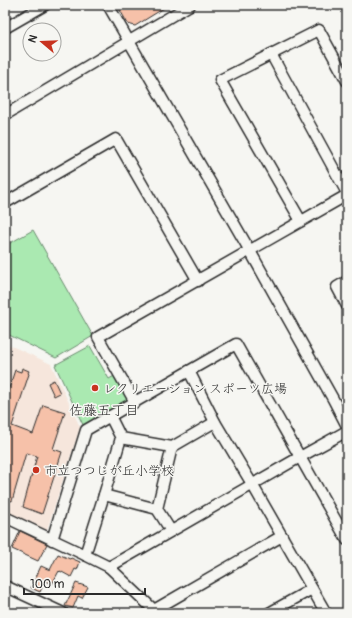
<svg xmlns="http://www.w3.org/2000/svg" width="352" height="618" viewBox="0 0 352 618" font-family="Pangolin,'Klee One',sans-serif">
<style>
.built{fill:#f6e6dc}
.green{fill:#aae9b1;stroke:#6a8a6e}
.building{fill:#f6c1a9;stroke:#2b2b2b}
.lines{fill:none;stroke-linecap:round;stroke-linejoin:round}
.minor-casing{stroke:#2b2b2b;stroke-width:13}
.minor{stroke:#f6f6f2;stroke-width:10}
.poi-dot{fill:#c8321e;stroke:#f6f6f2;stroke-width:1.5}
.labels{text-anchor:middle;stroke-width:3;stroke-linejoin:round;paint-order:stroke}
.poi-label{font-size:13px;fill:#2b2b2b;stroke:#f6f6f2;text-anchor:start}
.neighbourhood-label{font-size:14px;fill:#2b2b2b;stroke:#f6f6f2}
</style>
<rect width="100%" height="100%" fill="#f6f6f2"/>
<filter id="ink" filterUnits="userSpaceOnUse"><feTurbulence type="fractalNoise" baseFrequency=".025" numOctaves="2"/><feDisplacementMap in="SourceGraphic" scale="8" xChannelSelector="R" yChannelSelector="G"/><feConvolveMatrix kernelMatrix="1 2 1 2 8 2 1 2 1" color-interpolation-filters="sRGB"/></filter>
<g filter="url(#ink)">
<path class="built" d="M 5,343 L 51,364 L 80,427 L 46,533 L 5,513 Z"/>
<g class="green">
<path d="M 33,230 L 93,336 L 56,358 L 5,333 L 5,246 Z"/>
<path d="M 90,346 L 109,379 L 116,375 L 128,397 L 127,402 L 84,427 L 55,365 Z"/>
</g>
<g class="building">
<path d="M 117,5 L 169,5 L 135,26 L 128,24 Z"/>
<path d="M 22,368 L 29,371 L 28,373 L 29,374 L 12,426 L 33,434 L 43,405 L 65,412 L 53,449 L 62,452 L 42,514 L 23,507 L 37,456 L 26,453 L 12,501 L 5,499 L 5,400 L 15,370 L 21,372 Z"/>
<path d="M 54,380 L 60,393 L 54,396 L 48,383 Z"/>
<path d="M 20,531 L 47,544 L 38,561 L 12,549 Z"/>
<path d="M 58,554 L 70,559 L 71,558 L 80,562 L 77,570 L 75,569 L 71,577 L 60,571 L 60,572 L 59,571 L 52,584 L 45,581 L 40,592 L 31,588 L 41,566 L 50,570 Z"/>
<path d="M 76,583 L 88,587 L 82,598 L 78,596 L 73,608 L 65,606 Z"/>
</g>
<g class="lines">
<g class="minor-casing">
<g id="minor">
<path d="M 108,5 L 250,251 L 333,399 L 347,426"/>
<path d="M 5,28 L 45,5"/>
<path d="M 271,54 L 347,193"/>
<path d="M 5,115 L 190,5"/>
<path d="M 5,203 L 116,139 L 198,281"/>
<path d="M 301,221 L 220,80 L 319,30 L 347,81"/>
<path d="M 347,281 L 337,287 L 347,306"/>
<path d="M 189,371 L 215,422 L 252,484 L 326,613"/>
<path d="M 135,402 L 98,337 L 347,195"/>
<path d="M 121,438 L 172,447 L 215,422"/>
<path d="M 104,495 L 157,509 L 171,531"/>
<path d="M 157,509 L 172,447"/>
<path d="M 5,517 L 85,555 L 109,567 L 154,610 L 155,613"/>
<path d="M 52,540 L 86,430 L 236,344 L 347,540"/>
<path d="M 85,555 L 104,495 L 121,438 L 110,416"/>
<path d="M 109,567 L 300,457 L 347,431"/>
<path d="M 5,586 L 63,613"/>
<path d="M 154,610 L 282,536"/>
<path d="M 269,613 L 312,589"/>
</g>
</g>
<use href="#minor" class="minor"/>
</g>
</g>
<g class="poi-dot">
<circle cx="95" cy="388" r="4"/>
<circle cx="36" cy="470" r="4"/>
</g>
<g class="labels">
<g class="poi-label">
<text x="103" y="393">レクリエーション スポーツ広場</text>
<text x="44" y="475">市立つつじが丘小学校</text>
</g>
<g class="neighbourhood-label">
<text x="104" y="415">佐藤五丁目</text>
</g>
</g>
<rect width="352" height="618" fill="none" stroke="#f6f6f2" stroke-width="20"/>
<rect x="10" y="10" width="332" height="598" fill="none" stroke="#2b2b2b" stroke-width="1.5" filter="url(#ink)"/>
<g transform="translate(42 42) rotate(289)"><circle r="19" fill="#f6f6f2" stroke="#a5a5a2"/>
<path d="M0-3L7 15L0 10L-7 15Z" fill="#c8321e"/>
<text y="-6" font-size="11" font-weight="bold" text-anchor="middle" fill="#2b2b2b">N</text>
</g>
<path d="M24 588v6h121v-6" fill="none" stroke="#2b2b2b" stroke-width="2"/>
<text x="30" y="588" font-size="12" fill="#2b2b2b" stroke="#f6f6f2" stroke-width="3" paint-order="stroke">100 m</text>
</svg>
